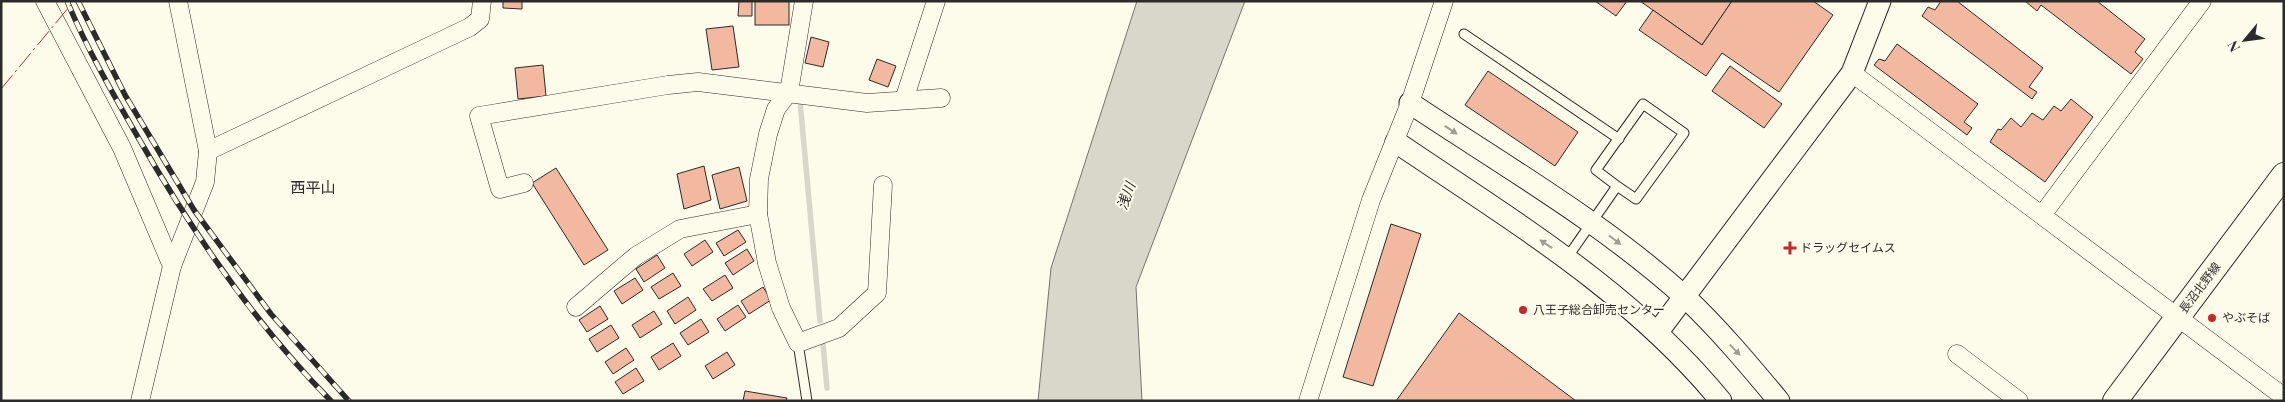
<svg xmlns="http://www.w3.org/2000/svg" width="2285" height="402" viewBox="0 0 2285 402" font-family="'Playfair Display','Noto Sans JP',serif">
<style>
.water{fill:#d8d7c9;stroke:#74746e}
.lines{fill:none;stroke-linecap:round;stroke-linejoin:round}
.stream{stroke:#d8d7c9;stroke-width:5.5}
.building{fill:#f2b8a0;stroke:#2b2b2b}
.service-casing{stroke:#2b2b2b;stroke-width:11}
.minor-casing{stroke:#2b2b2b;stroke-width:19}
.tertiary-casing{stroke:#2b2b2b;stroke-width:23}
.secondary-casing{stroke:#2b2b2b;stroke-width:26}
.service{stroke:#fdfbea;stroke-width:9}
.minor{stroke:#fdfbea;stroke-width:18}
.tertiary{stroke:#fdfbea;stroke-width:21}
.secondary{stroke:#fdfbea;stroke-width:24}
.rail-casing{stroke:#2b2b2b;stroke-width:5.5}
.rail{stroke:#fdfbea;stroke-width:4;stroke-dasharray:11;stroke-linecap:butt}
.power{stroke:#c62828;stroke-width:1;stroke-dasharray:18 4 2.5 4;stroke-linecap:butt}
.oneway{fill:#9e9d94}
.poi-dot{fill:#c62828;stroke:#fdfbea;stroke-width:2}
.labels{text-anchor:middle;stroke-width:4;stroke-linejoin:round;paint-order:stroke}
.poi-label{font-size:12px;fill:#2b2b2b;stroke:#fdfbea;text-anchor:start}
.street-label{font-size:12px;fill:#2b2b2b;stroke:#fdfbea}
.water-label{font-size:14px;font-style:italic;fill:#2b2b2b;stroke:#fdfbea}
.quarter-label{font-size:15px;fill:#2b2b2b;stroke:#fdfbea}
</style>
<rect width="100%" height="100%" fill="#fdfbea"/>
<path class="water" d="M 1137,1 L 1245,1 L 1136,287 L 1142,401 L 1038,401 L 1051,268 Z"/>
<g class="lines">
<g class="stream">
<path d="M 800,101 L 820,321"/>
<path d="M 823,344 L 827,388"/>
</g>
</g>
<g class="building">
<path d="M 503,1 L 522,1 L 522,9 L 503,8 Z"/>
<path d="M 739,1 L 752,1 L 752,16 L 738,16 Z"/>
<rect x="755" y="1" width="34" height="24"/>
<path d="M 1595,1 L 1627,1 L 1616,16 Z"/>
<path d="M 1640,1 L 1732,1 L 1702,45 Z"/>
<path d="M 1732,1 L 1813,1 L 1833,15 L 1779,92 L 1722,53 L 1706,76 L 1639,30 L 1653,10 L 1702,45 Z"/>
<path d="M 1941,1 L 1957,1 L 2043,68 L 2029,87 L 2037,92 L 2032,99 L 1922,16 L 1928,7 L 1935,10 Z"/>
<path d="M 2025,1 L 2097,1 L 2145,39 L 2135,52 L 2143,59 L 2131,74 L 2041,5 L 2037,11 Z"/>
<path d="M 733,26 L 739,67 L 712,70 L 706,29 Z"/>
<path d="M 811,37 L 829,42 L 823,67 L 805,63 Z"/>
<path d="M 1897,44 L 1978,104 L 1964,122 L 1972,128 L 1967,135 L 1874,65 L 1879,59 L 1885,61 Z"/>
<path d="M 877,59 L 896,66 L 888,87 L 869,80 Z"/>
<path d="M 543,65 L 546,96 L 518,99 L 515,68 Z"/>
<path d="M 1730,66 L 1782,104 L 1764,128 L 1712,91 Z"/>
<path d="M 1488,71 L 1578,132 L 1555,166 L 1465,105 Z"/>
<path d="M 2071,99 L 2093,117 L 2045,182 L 1990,142 L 1998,129 L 2001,130 L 2011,118 L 2021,127 L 2032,113 L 2043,120 L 2054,106 L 2061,111 Z"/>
<path d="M 704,166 L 711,200 L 684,209 L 677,174 Z"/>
<path d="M 739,167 L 747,201 L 720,209 L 712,175 Z"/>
<path d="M 556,168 L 608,250 L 584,265 L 532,183 Z"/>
<path d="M 1391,224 L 1421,234 L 1373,386 L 1343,377 Z"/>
<path d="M 738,230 L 746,242 L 724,256 L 716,243 Z"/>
<path d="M 705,240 L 713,252 L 692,266 L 684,254 Z"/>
<path d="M 747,249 L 754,261 L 733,275 L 725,263 Z"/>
<path d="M 657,255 L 665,268 L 644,282 L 636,269 Z"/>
<path d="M 673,273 L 681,286 L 659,299 L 651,287 Z"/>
<path d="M 725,275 L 733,288 L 712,301 L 703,289 Z"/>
<path d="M 635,278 L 643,290 L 622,304 L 614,291 Z"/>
<path d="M 763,287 L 771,300 L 749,314 L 741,301 Z"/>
<path d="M 688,297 L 696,310 L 675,324 L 667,311 Z"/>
<path d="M 738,305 L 746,317 L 725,331 L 717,319 Z"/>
<path d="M 600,306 L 608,319 L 587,332 L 579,320 Z"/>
<path d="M 654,311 L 662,324 L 640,338 L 632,325 Z"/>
<path d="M 1459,313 L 1576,401 L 1396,401 Z"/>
<path d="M 701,319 L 709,332 L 688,345 L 680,333 Z"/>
<path d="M 611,325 L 619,338 L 597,352 L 589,339 Z"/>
<path d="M 673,343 L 681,356 L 659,370 L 651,357 Z"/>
<path d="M 626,348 L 634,360 L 613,374 L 605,362 Z"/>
<path d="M 727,352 L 735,365 L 713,379 L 705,366 Z"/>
<path d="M 636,368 L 644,381 L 623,394 L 615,382 Z"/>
<path d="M 745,391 L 787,398 L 786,401 L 743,401 Z"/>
</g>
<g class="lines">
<g class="service-casing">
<g id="service">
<path d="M 1464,34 L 1619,139"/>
<path d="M 1567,258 L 1617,186 L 1596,170 L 1643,104 L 1684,133 L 1636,199 L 1617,186"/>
<path d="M 798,343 L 807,401"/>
</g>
</g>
<g class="minor-casing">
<g id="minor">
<path d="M 45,1 L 122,148 L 172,266 L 140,401"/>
<path d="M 804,1 L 789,92 L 776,109 L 768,134 L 759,179 L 758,214 L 767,263 L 781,308 L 798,343 L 839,328 L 877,293 L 883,185"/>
<path d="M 1852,73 L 2284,397"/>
<path d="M 904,100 L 936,1"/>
<path d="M 208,151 L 470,27 L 480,19 L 482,1"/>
<path d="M 524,183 L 500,189 L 479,116 L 668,85 L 698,82 L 867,103 L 941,98"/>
<path d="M 2042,215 L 2202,1"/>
<path d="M 172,266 L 205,182 L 208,151 L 178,1"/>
<path d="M 576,307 L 636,256 L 680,229 L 758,214"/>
<path d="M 1957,354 L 2019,401"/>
<path d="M 1308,401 L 1371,200 L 1410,103 L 1444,1"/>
</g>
</g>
<g class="tertiary-casing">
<g id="tertiary">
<path d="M 1410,103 C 1503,165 1602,222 1685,297 C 1719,329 1749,365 1779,401"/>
<path d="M 1396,142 C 1511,220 1632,292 1721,401"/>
<path d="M 1657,333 L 1852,73 L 1880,1"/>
</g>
</g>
<g class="secondary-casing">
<path id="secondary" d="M 2115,401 L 2284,175"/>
</g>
<use href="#service" class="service"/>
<use href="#minor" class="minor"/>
<use href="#tertiary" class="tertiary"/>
<use href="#secondary" class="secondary"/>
<g class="rail-casing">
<g id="rail">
<path d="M 67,1 C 87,49 113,94 139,139 C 193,233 255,324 331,401"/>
<path d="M 78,1 L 125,95 L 194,210 L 271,314 L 349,401"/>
</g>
</g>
<use href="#rail" class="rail"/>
<path class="power" d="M 1,89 L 74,1"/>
</g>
<defs><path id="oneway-solid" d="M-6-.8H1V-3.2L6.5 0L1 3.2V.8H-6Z" transform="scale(1.25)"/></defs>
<g class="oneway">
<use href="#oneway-solid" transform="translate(1451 130) rotate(33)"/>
<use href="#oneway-solid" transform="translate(1615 240) rotate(37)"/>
<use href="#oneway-solid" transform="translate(1546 244) rotate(-146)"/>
<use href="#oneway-solid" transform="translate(1735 350) rotate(46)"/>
</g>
<g class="poi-dot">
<path d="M1787.5 240.5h5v5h5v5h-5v5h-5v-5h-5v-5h5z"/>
<circle cx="1523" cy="310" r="5"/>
<circle cx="2212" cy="318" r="5"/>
</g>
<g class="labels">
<g class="poi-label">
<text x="1800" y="252">ドラッグセイムス</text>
<text x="1533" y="314">八王子総合卸売センター</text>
<text x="2222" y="322">やぶそば</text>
</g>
<g class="street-label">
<text transform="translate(2200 288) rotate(-53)" y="4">長沼北野線</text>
</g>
<g class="water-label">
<text transform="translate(1126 196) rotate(-70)" y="5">浅川</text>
</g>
<g class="quarter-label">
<text x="313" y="193">西平山</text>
</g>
</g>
<rect width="2285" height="402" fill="none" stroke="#2b2b2b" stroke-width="5"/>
<g transform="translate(2245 40) rotate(241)" stroke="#fdfbea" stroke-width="4" paint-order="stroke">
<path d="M0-4L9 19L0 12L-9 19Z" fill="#2b2b2b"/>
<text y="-8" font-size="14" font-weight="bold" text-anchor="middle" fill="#2b2b2b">N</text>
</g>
</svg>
